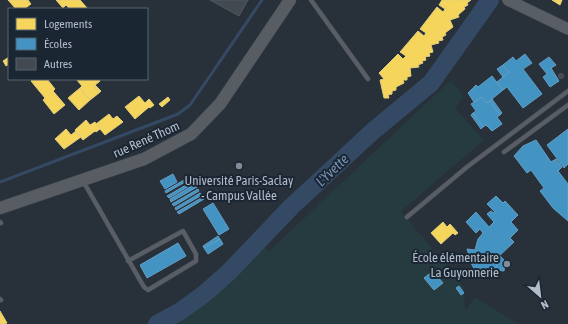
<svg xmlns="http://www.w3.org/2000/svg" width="568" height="324" viewBox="0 0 568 324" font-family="'Asap Condensed',sans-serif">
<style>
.green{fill:#253b3f}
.homes{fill:#f6d55c;stroke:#e2ce7d}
.schools{fill:#4393c3;stroke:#649fc5}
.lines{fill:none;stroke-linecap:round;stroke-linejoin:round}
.stream{stroke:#344963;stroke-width:3}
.river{stroke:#344963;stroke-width:18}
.building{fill:#424951;stroke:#505760}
.service-casing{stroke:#474c53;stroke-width:5}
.tertiary-casing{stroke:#474c53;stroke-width:12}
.secondary-casing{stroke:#474c53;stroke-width:13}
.service{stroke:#595e66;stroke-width:4}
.tertiary{stroke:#595e66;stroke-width:11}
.secondary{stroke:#585d64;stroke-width:12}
.poi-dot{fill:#828b97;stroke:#1b2633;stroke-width:1.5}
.labels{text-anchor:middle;stroke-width:4;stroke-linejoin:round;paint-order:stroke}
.street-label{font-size:13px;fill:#b2bcca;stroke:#1b2633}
.poi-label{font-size:13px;fill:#b2bcca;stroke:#1b2633}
.water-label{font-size:14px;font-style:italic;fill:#7893b3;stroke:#1b2633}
</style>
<rect width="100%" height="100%" fill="#283039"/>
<path class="green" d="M 451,80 L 464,97 L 455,108 L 484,140 L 401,211 L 464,287 L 465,310 L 475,297 L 519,324 L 167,324 L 218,287 L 263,245 L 269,251 Z"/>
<g class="homes">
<path d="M 8,0 L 28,0 L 31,4 L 24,9 L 16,9 Z"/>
<path d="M 56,0 L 80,0 L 88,9 L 70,9 L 66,5 L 63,8 Z"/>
<path d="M 442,0 L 471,0 L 467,3 L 468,5 L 464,7 L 465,9 L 458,15 L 459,17 L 450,20 L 453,27 L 445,33 L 446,35 L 442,37 L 443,40 L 438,41 L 439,43 L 431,45 L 433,52 L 429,53 L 430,56 L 425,57 L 426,60 L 422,61 L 423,63 L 418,65 L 419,67 L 410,68 L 411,76 L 407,77 L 407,80 L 403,80 L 404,83 L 396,87 L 396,90 L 392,91 L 392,94 L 388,95 L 389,98 L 384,98 L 380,80 L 384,79 L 379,73 L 398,54 L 403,59 L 406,56 L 400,52 L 418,31 L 424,36 L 426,33 L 420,29 L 437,7 L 443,12 L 445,9 L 439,5 Z"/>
<path d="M 552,0 L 562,0 L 560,5 Z"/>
<path d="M 9,57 L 9,64 L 6,66 L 3,61 Z"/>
<path d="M 33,79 L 47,79 L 55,89 L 53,91 L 65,105 L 54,114 L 43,100 L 45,98 L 31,81 Z"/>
<path d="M 76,79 L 99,79 L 100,81 L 94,86 L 99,93 L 90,100 L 80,88 L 82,86 Z"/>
<path d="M 95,85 L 101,91 L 99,93 L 94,86 Z"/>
<path d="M 80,88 L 90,100 L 79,110 L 68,98 Z"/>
<path d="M 139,96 L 145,103 L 149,99 L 154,105 L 150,108 L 149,107 L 135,119 L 125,107 Z"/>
<path d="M 168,97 L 170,100 L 162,107 L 159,104 Z"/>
<path d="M 109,114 L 113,119 L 117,116 L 123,122 L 105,135 L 96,124 Z"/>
<path d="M 86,120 L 90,125 L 95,122 L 100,129 L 96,132 L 95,131 L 83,140 L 75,130 Z"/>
<path d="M 66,129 L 71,135 L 76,131 L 81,137 L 64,149 L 55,139 Z"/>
<path d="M 443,222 L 447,227 L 450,224 L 458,233 L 455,235 L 453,233 L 441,244 L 431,233 Z"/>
<path d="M 0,311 L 7,323 L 4,324 L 0,324 Z"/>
</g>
<g class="schools">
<path d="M 525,54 L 532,63 L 523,69 L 542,94 L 523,108 L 507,87 L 503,90 L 497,82 L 509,72 L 503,65 L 513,57 L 516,61 Z"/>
<path d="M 549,57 L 556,65 L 551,68 L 559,81 L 550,87 L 543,77 L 547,74 L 539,64 Z"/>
<path d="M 503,65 L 509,72 L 503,77 L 497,69 Z"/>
<path d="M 492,76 L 503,90 L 487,103 L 482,97 L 474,102 L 468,93 L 476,85 L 478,87 Z"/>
<path d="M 482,97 L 487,103 L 490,101 L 500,115 L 497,117 L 502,124 L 492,131 L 486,125 L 483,127 L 473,113 L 476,111 L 471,104 Z"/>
<path d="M 492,99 L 502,113 L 500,115 L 490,101 Z"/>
<path d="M 473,113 L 483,127 L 481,129 L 471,115 Z"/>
<path d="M 568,129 L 568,164 L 564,168 L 547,145 Z"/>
<path d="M 536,140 L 551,162 L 556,159 L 562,167 L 558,171 L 568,184 L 568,221 L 553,208 L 540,191 L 544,188 L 531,170 L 527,173 L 514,156 L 523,146 Z"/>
<path d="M 173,174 L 177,182 L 165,189 L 160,181 Z"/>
<path d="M 191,176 L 192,178 L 166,193 L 165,191 Z"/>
<path d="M 193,181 L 194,183 L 169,198 L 167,196 Z"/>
<path d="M 195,184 L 197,187 L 171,202 L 170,199 Z"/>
<path d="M 198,189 L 199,191 L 174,206 L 172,204 Z"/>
<path d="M 200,193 L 202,195 L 176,210 L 175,208 Z"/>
<path d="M 496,196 L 503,203 L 505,201 L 518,215 L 511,222 L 518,230 L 510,238 L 514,242 L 497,258 L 496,276 L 486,273 L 478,268 L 475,270 L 472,265 L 467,249 L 475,250 L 478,239 L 483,233 L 480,229 L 476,233 L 466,222 L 476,212 L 489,227 L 494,222 L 487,214 L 491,211 L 494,213 L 495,212 L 487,204 Z"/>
<path d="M 203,197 L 204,199 L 179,214 L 177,212 Z"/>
<path d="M 213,203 L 229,229 L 219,235 L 203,209 Z"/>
<path d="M 218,236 L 220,239 L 204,248 L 203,246 Z"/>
<path d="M 220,239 L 223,244 L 208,254 L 204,248 Z"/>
<path d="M 178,243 L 186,256 L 147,278 L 140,265 Z"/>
<path d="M 499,255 L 505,261 L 504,271 L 496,270 L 497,258 Z"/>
<path d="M 433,271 L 443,283 L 434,290 L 424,278 Z"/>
<path d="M 459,286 L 464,293 L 461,295 L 456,288 Z"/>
</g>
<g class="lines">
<path class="stream" d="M 0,182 L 178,114 L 190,105 L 262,0"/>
<path class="river" d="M 157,324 L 179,312 L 204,294 L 229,272 L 291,207 L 373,131 L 431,83 L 490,0"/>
</g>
<g class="building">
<path d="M 210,0 L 248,0 L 239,16 Z"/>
<circle cx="561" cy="76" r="2.5"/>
</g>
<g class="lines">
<g class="service-casing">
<g id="service">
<path d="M 311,0 L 368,79"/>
<path d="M 504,152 L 568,105"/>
<path d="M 83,181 L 144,287 L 148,290 L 196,261 L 196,254 L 183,231 L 128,261"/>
<path d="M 407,217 L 467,167 L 568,91"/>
<path d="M 0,222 L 1,223"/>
<path d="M 0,299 L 1,300"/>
</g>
</g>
<g class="tertiary-casing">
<path id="tertiary" d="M 508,0 L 568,29"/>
</g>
<g class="secondary-casing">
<path id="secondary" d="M 0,208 L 144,159 L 191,134 L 220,104 L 290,0"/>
</g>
<use href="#service" class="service"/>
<use href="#tertiary" class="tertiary"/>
<use href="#secondary" class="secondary"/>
</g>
<g class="poi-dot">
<circle cx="239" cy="166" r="4"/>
<circle cx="507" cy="264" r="4"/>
</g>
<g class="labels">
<g class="street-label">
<text transform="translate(146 139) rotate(-24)" y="5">rue René Thom</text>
</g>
<g class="poi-label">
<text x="239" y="185">Université Paris-Saclay<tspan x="239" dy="15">- Campus Vallée</tspan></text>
<text x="499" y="262" text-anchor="end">École élémentaire<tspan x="499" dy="15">La Guyonnerie</tspan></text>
</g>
<g class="water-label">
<text transform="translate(332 170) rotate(-44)" y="5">L'Yvette</text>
</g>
</g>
<rect x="8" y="8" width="140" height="72" fill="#1b2633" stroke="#57626f"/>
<rect x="16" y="18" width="20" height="12" fill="#f6d55c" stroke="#57626f"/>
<text x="44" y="28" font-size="12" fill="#b2bcca">Logements</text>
<rect x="16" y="38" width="20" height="12" fill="#4393c3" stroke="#57626f"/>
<text x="44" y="48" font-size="12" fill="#b2bcca">Écoles</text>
<rect x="16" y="58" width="20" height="12" fill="#424951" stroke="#57626f"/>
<text x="44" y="68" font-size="12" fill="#b2bcca">Autres</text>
<g transform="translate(540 296) rotate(152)" stroke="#1b2633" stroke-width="3" paint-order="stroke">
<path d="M0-3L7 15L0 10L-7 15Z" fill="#b2bcca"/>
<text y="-6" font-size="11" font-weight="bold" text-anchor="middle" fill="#b2bcca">N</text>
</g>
</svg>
